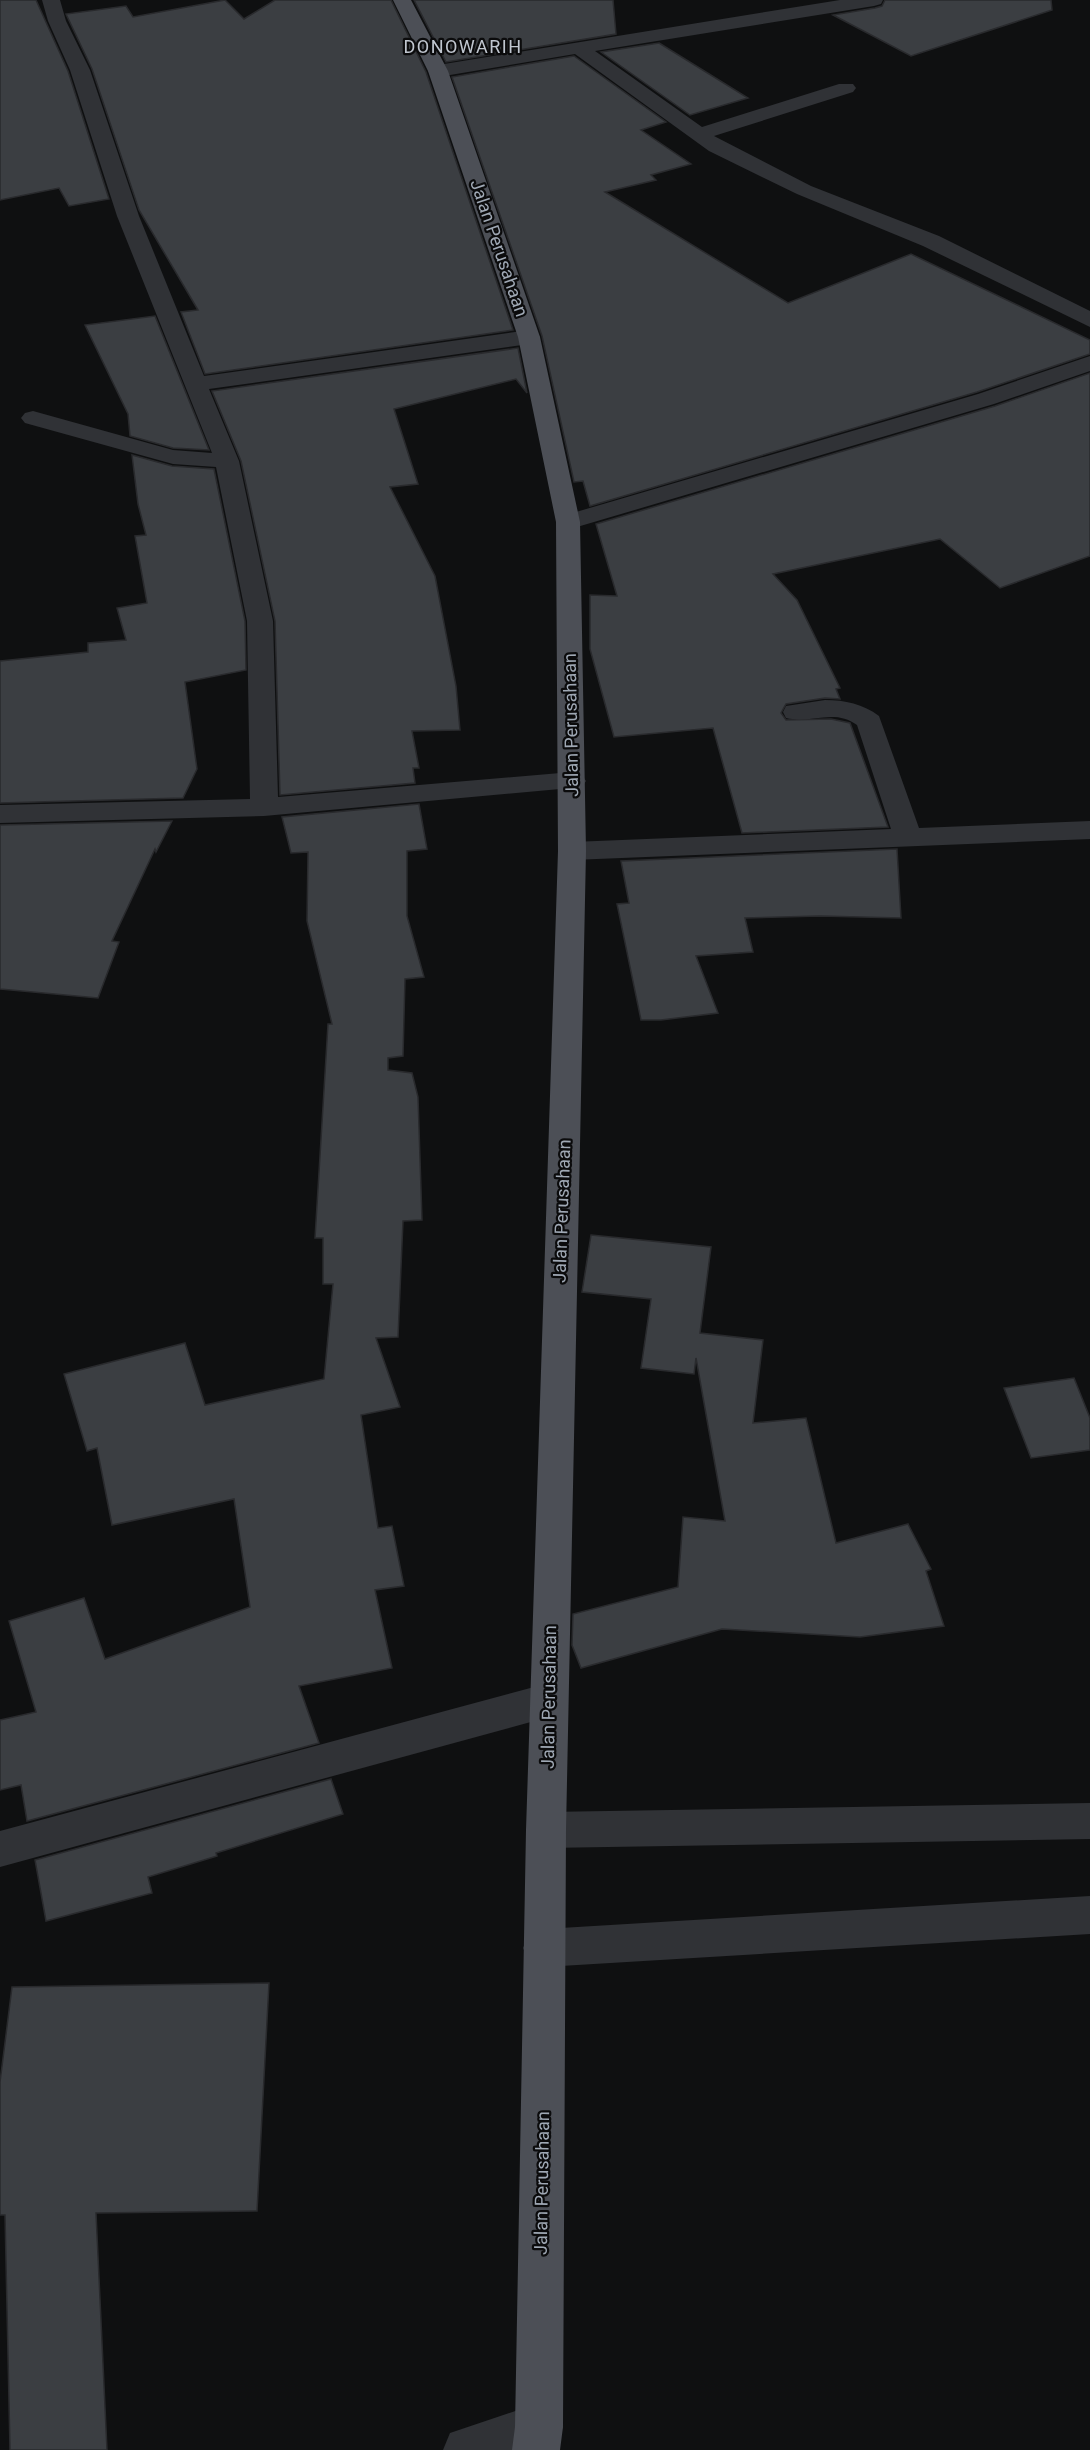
<svg xmlns="http://www.w3.org/2000/svg" width="1090" height="2450" viewBox="0 0 1090 2450" font-family="Roboto,sans-serif">
<style>
.building{fill:#3b3e42;stroke:#292a2d;stroke-width:1.5}
.lines{fill:none;stroke-linecap:round;stroke-linejoin:round}
.minor{fill:#303236;fill-rule:evenodd}
.major{fill:#4c4f56;fill-rule:evenodd}
.labels{text-anchor:middle;stroke-width:4.5;stroke-linejoin:round;paint-order:stroke}
.far-quarter-label{font-size:18px;letter-spacing:1.5px;fill:#c0c6cf;stroke:#0b0b0c}
.street-label{font-size:18px;fill:#9fa8b4;stroke:#0b0b0c}
</style>
<rect width="100%" height="100%" fill="#0f1011"/>
<g class="building">
<path d="M 0,0 L 36,0 L 68,71 L 109,199 L 69,206 L 59,188 L 0,200 Z"/>
<path d="M 225,0 L 244,19 L 275,0 L 391,0 L 426,72 L 513,330 L 205,374 L 181,312 L 198,310 L 139,210 L 92,69 L 66,14 L 126,6 L 133,17 Z"/>
<path d="M 414,0 L 613,0 L 616,34 L 446,62 Z"/>
<path d="M 885,0 L 1051,0 L 1052,10 L 911,56 L 833,15 L 875,8 L 882,6 Z"/>
<path d="M 659,43 L 748,98 L 690,115 L 601,52 Z"/>
<path d="M 574,56 L 666,122 L 641,130 L 691,164 L 651,175 L 656,180 L 605,192 L 788,303 L 911,254 L 1090,340 L 1090,354 L 977,392 L 590,506 L 583,481 L 574,482 L 542,336 L 452,77 Z"/>
<path d="M 155,316 L 209,450 L 173,448 L 130,436 L 128,414 L 85,325 Z"/>
<path d="M 518,348 L 527,393 L 516,379 L 394,409 L 418,484 L 390,487 L 435,576 L 456,686 L 460,730 L 412,731 L 419,768 L 413,768 L 415,783 L 280,795 L 275,621 L 241,461 L 212,391 Z"/>
<path d="M 1090,373 L 1090,556 L 1000,588 L 940,539 L 773,574 L 797,600 L 840,688 L 836,689 L 840,699 L 825,698 L 786,704 L 781,713 L 786,720 L 831,719 L 850,723 L 888,827 L 742,833 L 713,728 L 614,737 L 590,649 L 590,595 L 617,596 L 596,524 L 995,406 Z"/>
<path d="M 132,455 L 172,466 L 214,469 L 245,621 L 246,670 L 185,682 L 197,769 L 183,798 L 0,803 L 0,661 L 88,652 L 88,643 L 126,640 L 117,608 L 147,603 L 135,536 L 146,535 L 138,504 Z"/>
<path d="M 419,804 L 427,849 L 407,851 L 407,916 L 424,977 L 405,979 L 403,1056 L 388,1058 L 388,1070 L 412,1073 L 418,1097 L 422,1220 L 403,1221 L 398,1337 L 376,1338 L 400,1407 L 361,1415 L 378,1528 L 392,1526 L 404,1586 L 375,1590 L 392,1668 L 299,1686 L 319,1743 L 27,1821 L 21,1785 L 0,1790 L 0,1720 L 36,1712 L 9,1621 L 84,1598 L 105,1659 L 250,1607 L 234,1499 L 112,1525 L 97,1448 L 87,1451 L 64,1374 L 185,1343 L 205,1405 L 324,1379 L 333,1284 L 323,1284 L 323,1238 L 315,1238 L 328,1024 L 332,1024 L 307,921 L 308,852 L 291,853 L 282,817 Z"/>
<path d="M 172,821 L 156,852 L 155,849 L 112,941 L 119,942 L 98,998 L 0,989 L 0,825 Z"/>
<path d="M 897,849 L 901,918 L 820,916 L 745,918 L 753,952 L 696,956 L 718,1013 L 661,1020 L 641,1020 L 617,904 L 629,903 L 621,861 Z"/>
<path d="M 591,1235 L 711,1247 L 700,1333 L 763,1340 L 753,1423 L 806,1418 L 836,1543 L 908,1524 L 931,1569 L 926,1571 L 944,1626 L 860,1637 L 722,1629 L 581,1668 L 572,1645 L 573,1614 L 678,1587 L 683,1517 L 725,1521 L 696,1358 L 694,1374 L 641,1368 L 651,1299 L 582,1292 Z"/>
<path d="M 1074,1378 L 1090,1418 L 1090,1450 L 1031,1458 L 1004,1388 Z"/>
<path d="M 331,1779 L 343,1814 L 216,1853 L 217,1856 L 148,1877 L 152,1893 L 46,1921 L 35,1860 Z"/>
<path d="M 269,1983 L 257,2211 L 96,2213 L 107,2450 L 10,2450 L 5,2215 L 0,2215 L 0,2082 L 12,1987 Z"/>
</g>
<g class="lines">
<g class="minor">
<path d="M 42,0 L 60,0 L 66,21 L 90,70 L 139,216 L 204,376 L 529,330 L 537,332 L 540,337 L 537,342 L 529,344 L 209,389 L 239,461 L 273,621 L 278,797 L 572,772 L 582,775 L 586,781 L 582,787 L 264,816 L 0,823 L 0,805 L 250,799 L 247,621 L 216,467 L 173,464 L 25,423 L 21,418 L 25,413 L 33,411 L 173,450 L 212,453 L 117,216 L 70,70 L 48,21 Z"/>
<path d="M 840,0 L 883,0 L 881,4 L 874,6 L 595,51 L 702,127 L 839,84 L 853,84 L 856,88 L 853,92 L 714,136 L 811,186 L 939,236 L 1090,311 L 1090,327 L 923,246 L 797,194 L 709,151 L 575,54 L 438,77 L 431,75 L 428,71 L 431,67 L 438,65 Z"/>
<path d="M 1090,356 L 1090,371 L 994,404 L 577,527 L 568,529 L 559,527 L 556,522 L 559,517 L 978,394 Z"/>
<path d="M 825,700 C 845,700 863,704 879,716 L 919,828 L 1090,821 L 1090,839 L 572,860 L 562,857 L 558,851 L 562,845 L 572,842 L 891,829 L 857,725 C 835,708 811,724 786,718 L 783,712 L 786,706 Z"/>
<path d="M 549,1683 L 563,1688 L 568,1700 L 563,1712 L 549,1717 L 0,1867 L 0,1831 Z"/>
<path d="M 1090,1803 L 1090,1839 L 546,1848 L 532,1843 L 526,1830 L 532,1817 L 546,1812 Z"/>
<path d="M 1090,1896 L 1090,1934 L 544,1967 L 529,1962 L 523,1948 L 529,1934 L 544,1929 Z"/>
<path d="M 539,2403 L 556,2410 L 563,2427 L 556,2444 L 540,2450 L 443,2450 L 450,2433 Z"/>
</g>
<path class="major" d="M 393,0 L 411,0 L 448,71 L 540,337 L 580,522 L 586,851 L 566,1830 L 563,2427 L 560,2450 L 512,2450 L 515,2427 L 526,1830 L 558,851 L 556,522 L 518,337 L 428,71 Z"/>
</g>
<g class="labels">
<g class="far-quarter-label">
<text x="463" y="53">DONOWARIH</text>
</g>
<g class="street-label">
<text transform="translate(499 248) rotate(71)" y="6">Jalan Perusahaan</text>
<text transform="translate(571 725) rotate(-91)" y="6">Jalan Perusahaan</text>
<text transform="translate(562 1211) rotate(-88)" y="6">Jalan Perusahaan</text>
<text transform="translate(549 1697) rotate(-89)" y="6">Jalan Perusahaan</text>
<text transform="translate(542 2183) rotate(-89)" y="6">Jalan Perusahaan</text>
</g>
</g>
</svg>
